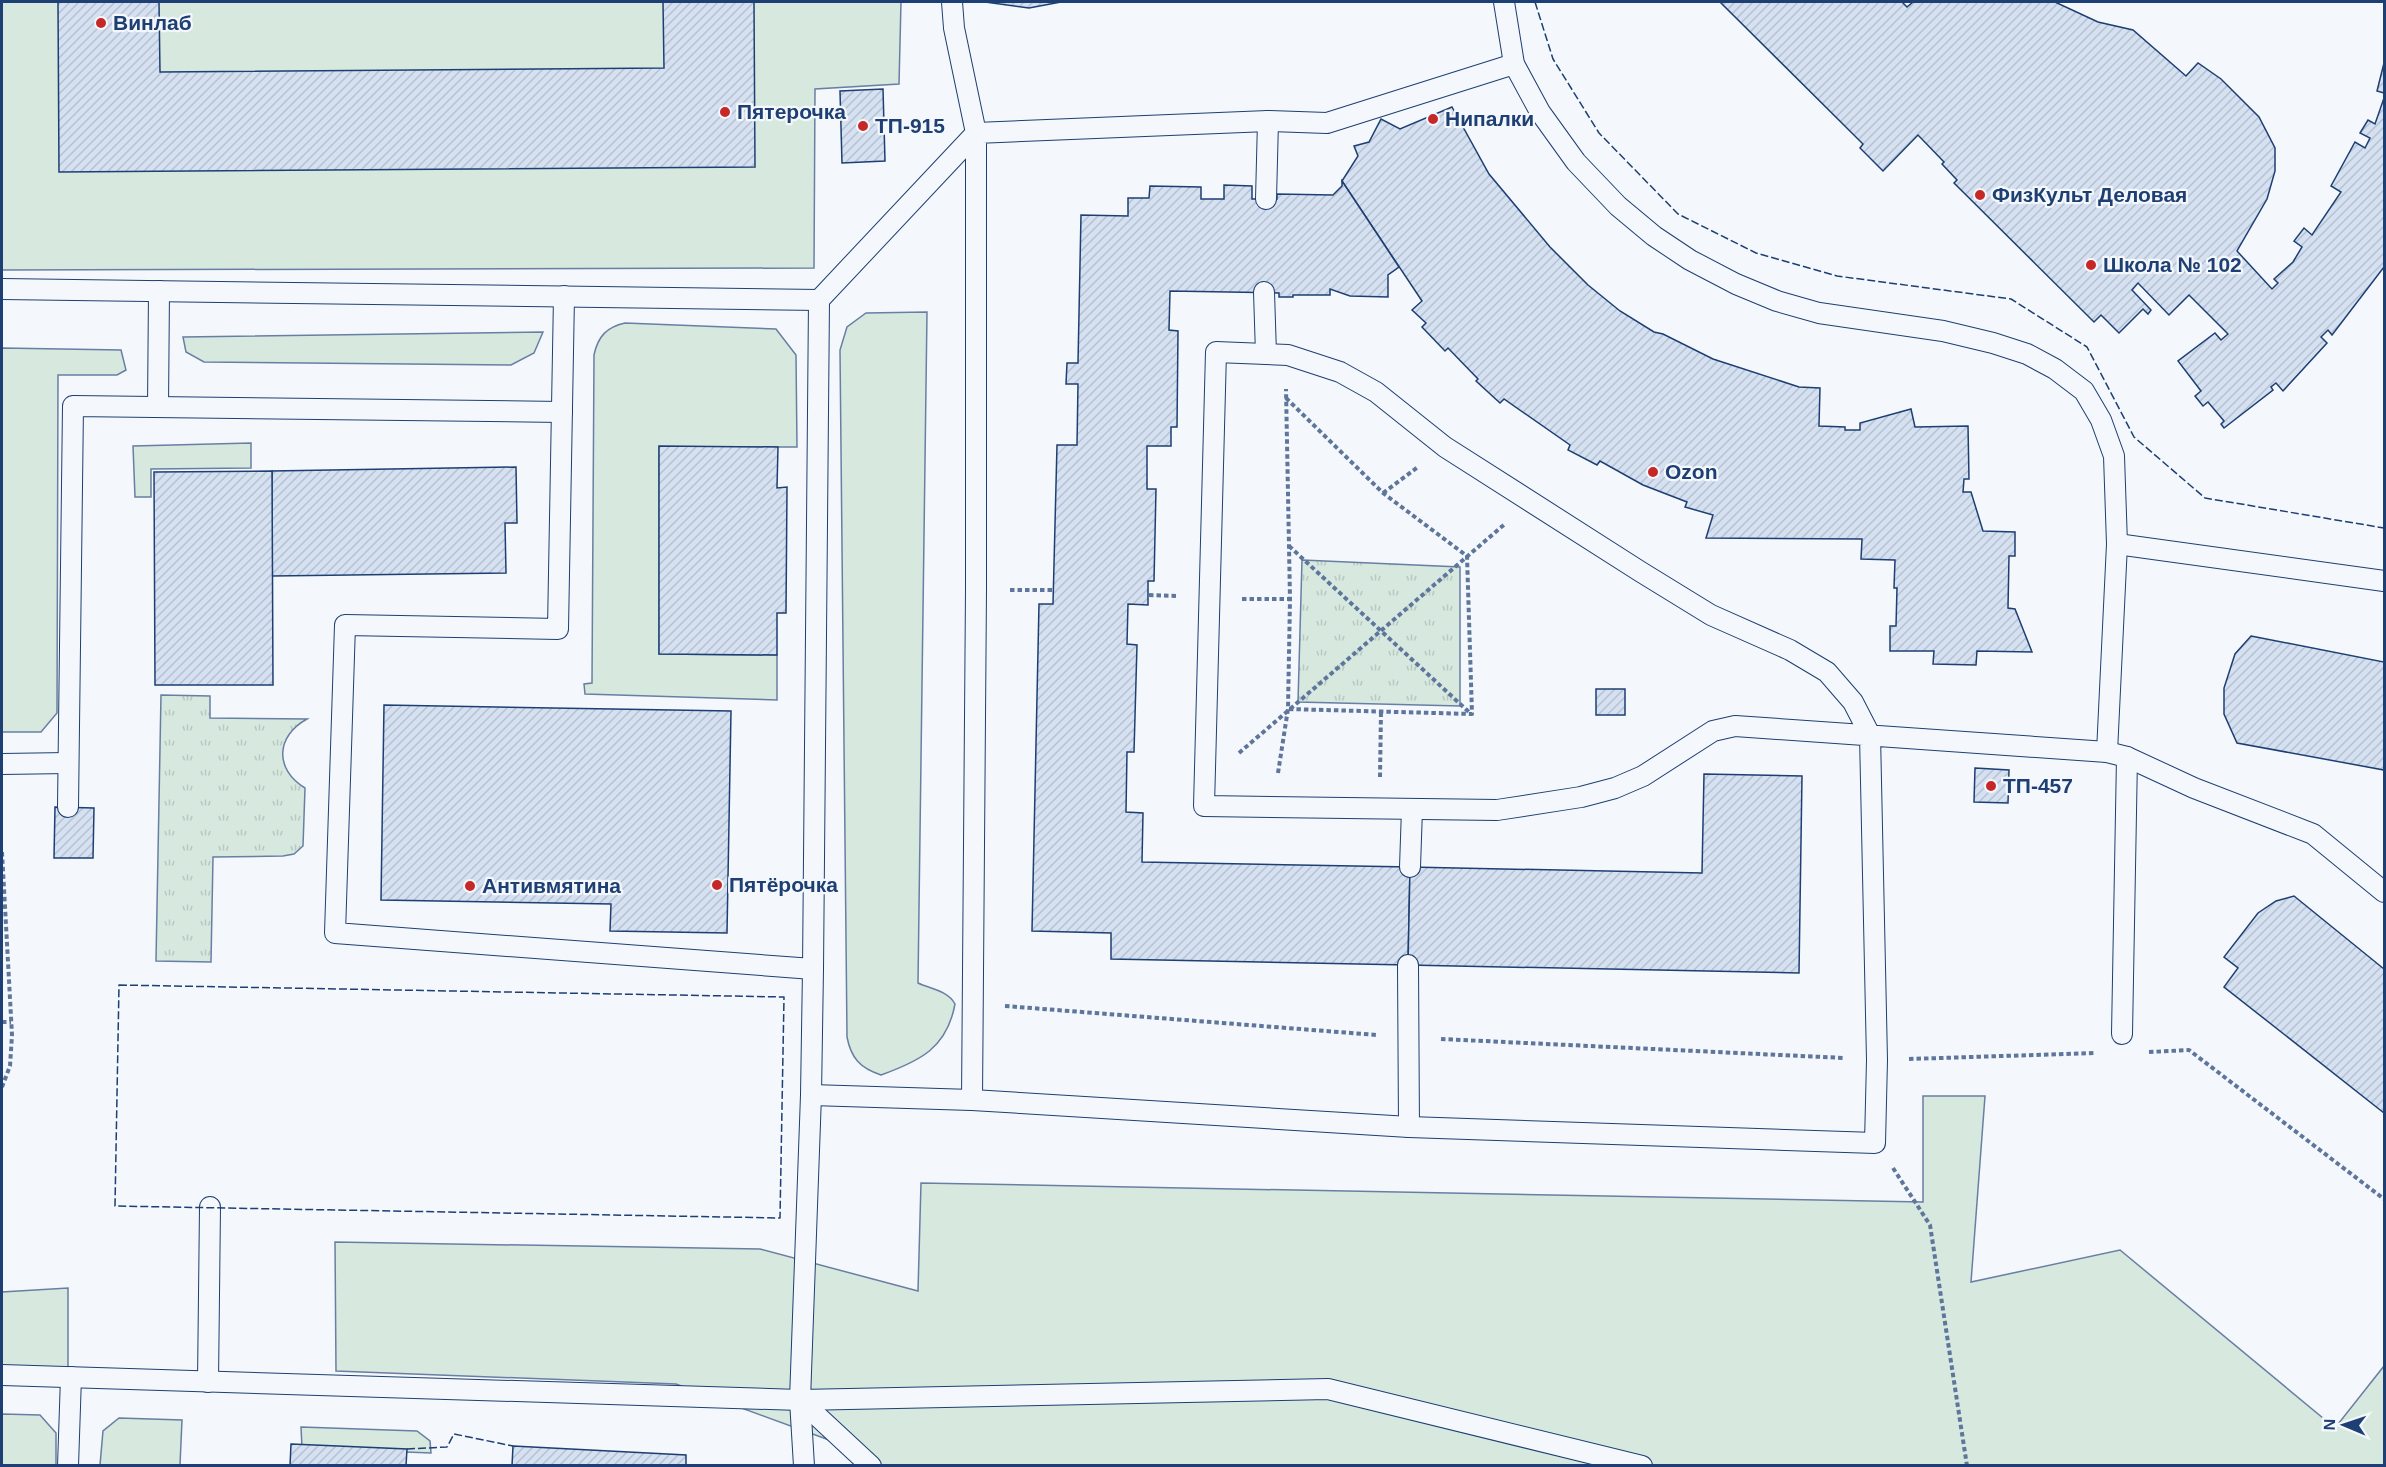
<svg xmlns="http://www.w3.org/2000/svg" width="2386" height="1467" viewBox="0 0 2386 1467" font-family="Helvetica,sans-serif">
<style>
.green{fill:#d7e8df;stroke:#687fa3;stroke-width:1.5}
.park{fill:url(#park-tufts);stroke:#687fa3;stroke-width:1.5}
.building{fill:url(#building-hatch);stroke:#1d3f73;stroke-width:1.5}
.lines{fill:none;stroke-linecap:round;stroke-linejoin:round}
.lane-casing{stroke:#1d3f73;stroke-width:22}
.path{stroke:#5e769c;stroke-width:4;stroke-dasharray:4.5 3;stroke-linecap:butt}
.lane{stroke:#f4f7fb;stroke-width:20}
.fence{stroke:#1d3f73;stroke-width:1.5;stroke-dasharray:8 3;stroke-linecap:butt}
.poi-dot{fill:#c62828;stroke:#f4f7fb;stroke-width:2}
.labels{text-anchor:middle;stroke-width:4.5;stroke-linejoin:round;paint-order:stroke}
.poi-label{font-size:21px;font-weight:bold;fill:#1d3f73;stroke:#f4f7fb;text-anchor:start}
</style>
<defs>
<pattern id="park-tufts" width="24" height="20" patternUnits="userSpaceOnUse" patternTransform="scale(1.5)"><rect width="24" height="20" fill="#d7e8df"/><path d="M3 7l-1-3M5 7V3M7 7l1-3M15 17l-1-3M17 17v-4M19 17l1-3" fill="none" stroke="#b8c8c3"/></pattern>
<pattern id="building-hatch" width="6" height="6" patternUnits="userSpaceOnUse" patternTransform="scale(1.5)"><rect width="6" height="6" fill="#d5e0f0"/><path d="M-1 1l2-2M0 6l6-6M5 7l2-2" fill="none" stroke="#b6c1d1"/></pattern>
</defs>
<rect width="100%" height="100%" fill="#f4f7fb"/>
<g class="green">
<path d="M 2,2 L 901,2 L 899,84 L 815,89 L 814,268 L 2,270 Z"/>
<path d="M 927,312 L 918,983 C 931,989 948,991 955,1004 C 947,1048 920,1061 881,1075 C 860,1068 851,1058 847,1037 L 840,350 L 847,327 L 866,313 Z"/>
<path d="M 625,323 L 776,329 L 796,355 L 797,447 L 659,447 L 659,654 L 777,655 L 777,700 L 585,694 L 584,684 L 592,683 L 594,355 C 598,336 607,327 625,323 Z"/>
<path d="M 543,332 L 534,353 L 511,365 L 204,362 L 186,352 L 183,337 Z"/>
<path d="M 2,348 L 121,350 L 126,370 L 117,375 L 58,375 L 57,713 L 41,732 L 2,732 Z"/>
<path d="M 251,443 L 251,468 L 151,469 L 151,497 L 135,497 L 133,446 Z"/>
<path d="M 1923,1096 L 1985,1096 L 1971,1282 L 2120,1250 L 2335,1428 L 2384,1366 L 2384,1465 L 863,1465 L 840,1444 L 676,1384 L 336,1371 L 335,1242 L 760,1249 L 918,1291 L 921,1183 L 1923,1202 Z"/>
<path d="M 68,1288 L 68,1374 L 2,1372 L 2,1292 Z"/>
<path d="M 2,1414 L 40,1415 L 56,1433 L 56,1465 L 2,1465 Z"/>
<path d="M 119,1418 L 182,1420 L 180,1465 L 100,1465 L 103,1431 Z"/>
<path d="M 301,1427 L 417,1431 L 430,1441 L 431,1453 L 302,1448 Z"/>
</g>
<g class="park">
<path d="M 1302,560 L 1460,567 L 1460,706 L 1298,702 Z"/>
<path d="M 161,695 L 210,696 L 210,718 L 307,719 C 276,736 274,769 305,788 L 303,846 L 294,854 L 283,856 L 213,857 L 211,962 L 156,961 Z"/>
</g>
<g class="building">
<path d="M 58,2 L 159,2 L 160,72 L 664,68 L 663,2 L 754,2 L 755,167 L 59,172 Z"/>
<path d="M 985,2 L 1061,2 L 1029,8 Z"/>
<path d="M 1720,2 L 1902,2 L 1907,7 L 1913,2 L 2055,2 L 2098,22 L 2133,30 L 2186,76 L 2198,63 L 2221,79 L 2259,117 L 2275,148 L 2275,171 L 2267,199 L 2237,251 L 2272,289 L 2278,283 L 2274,279 L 2293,262 L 2302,247 L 2294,241 L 2304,228 L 2312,235 L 2341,192 L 2331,186 L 2355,142 L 2365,148 L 2370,138 L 2360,133 L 2368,120 L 2375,124 L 2384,98 L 2384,267 L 2332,335 L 2328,330 L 2321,337 L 2327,343 L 2283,391 L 2276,383 L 2271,387 L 2273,390 L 2224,428 L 2221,424 L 2224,421 L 2208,402 L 2203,406 L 2195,396 L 2201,391 L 2178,361 L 2215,333 L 2221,340 L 2228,334 L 2189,295 L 2169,315 L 2138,283 L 2132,290 L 2151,310 L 2148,314 L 2143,309 L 2119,333 L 2101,315 L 2094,322 L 1954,183 L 1957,180 L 1942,164 L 1944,162 L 1918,135 L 1883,171 L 1860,148 L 1863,144 Z"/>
<path d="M 2384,63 L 2384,93 L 2377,91 Z"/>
<path d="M 883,89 L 885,161 L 842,163 L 840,91 Z"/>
<path d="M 1452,107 L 1489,174 L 1550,247 L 1588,285 L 1620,311 L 1654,332 L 1663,334 L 1713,359 L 1799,387 L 1820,388 L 1819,426 L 1845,427 L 1845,430 L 1860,430 L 1860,423 L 1911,409 L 1915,427 L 1968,426 L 1969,479 L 1964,479 L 1963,492 L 1971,492 L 1983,531 L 2015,532 L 2015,556 L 2009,556 L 2008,608 L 2015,609 L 2032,652 L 1977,651 L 1976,665 L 1933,664 L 1934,651 L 1890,651 L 1890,626 L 1896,626 L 1897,588 L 1894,588 L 1895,560 L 1861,559 L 1862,539 L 1706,538 L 1713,515 L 1685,507 L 1687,502 L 1643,485 L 1600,461 L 1597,465 L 1568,450 L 1570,445 L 1504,399 L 1500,403 L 1476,381 L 1478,379 L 1448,348 L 1445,351 L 1422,327 L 1426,323 L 1412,310 L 1422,301 L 1342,181 L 1358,156 L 1354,146 L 1369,142 L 1381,119 L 1400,129 Z"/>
<path d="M 1342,181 L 1399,267 L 1388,275 L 1388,297 L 1350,296 L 1330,289 L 1330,295 L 1293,295 L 1293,297 L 1279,297 L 1279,293 L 1170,291 L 1169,330 L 1178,331 L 1177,427 L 1171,427 L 1171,446 L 1147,446 L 1147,489 L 1156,489 L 1154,581 L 1148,581 L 1148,605 L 1128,604 L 1127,644 L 1137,645 L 1134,752 L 1127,752 L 1126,812 L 1143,813 L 1142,862 L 1410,867 L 1408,965 L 1111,959 L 1111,933 L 1032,931 L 1039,604 L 1053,604 L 1057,445 L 1077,445 L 1078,384 L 1066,384 L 1067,363 L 1078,363 L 1081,215 L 1128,216 L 1128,198 L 1149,198 L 1150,186 L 1201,187 L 1201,199 L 1224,199 L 1224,185 L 1252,186 L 1252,199 L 1277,199 L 1277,194 L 1333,195 L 1342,186 Z"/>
<path d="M 659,446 L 778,447 L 777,488 L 787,487 L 786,613 L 777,613 L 777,655 L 659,654 Z"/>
<path d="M 516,467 L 517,523 L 505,523 L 506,573 L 272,576 L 272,471 Z"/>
<path d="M 272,471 L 273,685 L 155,685 L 154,472 Z"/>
<path d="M 2251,636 L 2384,662 L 2384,770 L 2237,743 L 2224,714 L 2224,688 L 2235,654 Z"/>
<rect x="1596" y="689" width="29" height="26"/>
<path d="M 384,705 L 731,711 L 727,933 L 610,931 L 611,904 L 381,900 Z"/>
<path d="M 1975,768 L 2009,770 L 2008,803 L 1974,802 Z"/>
<path d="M 1704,774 L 1802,776 L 1799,973 L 1408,965 L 1410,867 L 1702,873 Z"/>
<path d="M 55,807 L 94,808 L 93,858 L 54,858 Z"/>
<path d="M 2294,896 L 2384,969 L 2384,1113 L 2224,987 L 2238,968 L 2224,957 L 2258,913 L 2276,901 Z"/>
<path d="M 291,1444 L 407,1449 L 406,1466 L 290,1466 Z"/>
<path d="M 513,1446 L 686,1455 L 686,1466 L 512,1466 Z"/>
</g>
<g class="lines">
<g class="lane-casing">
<g id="lane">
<path d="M 1504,2 L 1514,64 L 1540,112 L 1576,162 L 1618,206 L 1654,236 L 1690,260 L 1736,284 L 1777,301 L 1819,313 L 1943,331 L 1993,343 L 2027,354 L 2055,369 L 2084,391 L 2101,420 L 2114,456 L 2117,544 L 2107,752"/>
<path d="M 1266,199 L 1268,121"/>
<path d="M 2,289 L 819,300 L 976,133 L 954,28 L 952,2"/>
<path d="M 1264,292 L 1266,354"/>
<path d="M 564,296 L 558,629 L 345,625 L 335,933 L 813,969 L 819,300"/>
<path d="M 158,407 L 159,291"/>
<path d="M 2117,544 L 2384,581"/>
<path d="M 2,764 L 68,763"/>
<path d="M 68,807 L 73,406 L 562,412"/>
<path d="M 1410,867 L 1412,809"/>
<path d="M 1408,965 L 1409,1127"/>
<path d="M 813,969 L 811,1095 L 800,1400 L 1328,1389 L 1642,1466"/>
<path d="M 2122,1034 L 2127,757"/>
<path d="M 811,1095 L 972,1100 L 1409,1127 L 1875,1143 L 1877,1060 L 1870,735 L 1853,702 L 1827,672 L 1790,650 L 1711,615 L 1641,572 L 1445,447 L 1376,392 L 1340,372 L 1288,355 L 1216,352 L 1204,806 L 1497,810 L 1581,797 L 1615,788 L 1643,776 L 1713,731 L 1735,726 L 2107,752 L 2127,757 L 2194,788 L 2313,834 L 2384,892"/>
<path d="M 972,1100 L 976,590 L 976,133 L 1268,121 L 1327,123 L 1514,64"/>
<path d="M 2,1375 L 800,1400 L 804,1466"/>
<path d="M 208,1382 L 210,1207"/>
<path d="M 800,1400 L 871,1466"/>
<path d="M 68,1466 L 71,1377"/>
</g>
</g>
<g class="path">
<path d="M 1286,398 L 1383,493 L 1467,556 L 1472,714 L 1288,709"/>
<path d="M 1383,493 L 1418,467"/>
<path d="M 1289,546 L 1471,714"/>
<path d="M 1010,590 L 1054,590"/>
<path d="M 1149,595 L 1178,596"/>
<path d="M 1242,599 L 1290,599"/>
<path d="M 1239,753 L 1506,523"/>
<path d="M 1278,773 L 1288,709 L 1290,599 L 1286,389"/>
<path d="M 1380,777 L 1381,712"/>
<path d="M 2,852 L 12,1035 L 10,1066 L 2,1087"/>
<path d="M 1005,1006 L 1377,1035"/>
<path d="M 2,1022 L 11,1022"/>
<path d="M 1441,1039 L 1844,1058"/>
<path d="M 2149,1052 L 2189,1050 L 2384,1199"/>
<path d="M 1909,1059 L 2096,1053"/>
<path d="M 1893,1168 L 1930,1225 L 1967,1466"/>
</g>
<use href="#lane" class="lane"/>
<g class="fence">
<path d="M 1535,2 L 1553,59 L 1599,133 L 1678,214 L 1756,253 L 1837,276 L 2011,299 L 2087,347 L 2134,437 L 2205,498 L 2384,528"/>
<path d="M 119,985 L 784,997 L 780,1218 L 115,1206 Z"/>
<path d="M 407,1449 L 447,1447 L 454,1434 L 513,1446"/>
</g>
</g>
<g class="poi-dot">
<circle cx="101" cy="23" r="6"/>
<circle cx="725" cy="112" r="6"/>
<circle cx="1433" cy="119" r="6"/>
<circle cx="863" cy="126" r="6"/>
<circle cx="1980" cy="195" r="6"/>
<circle cx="2091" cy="265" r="6"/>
<circle cx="1653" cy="472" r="6"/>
<circle cx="1991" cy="786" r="6"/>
<circle cx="717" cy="885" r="6"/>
<circle cx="470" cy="886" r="6"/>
</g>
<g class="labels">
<g class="poi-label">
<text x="113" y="30">Винлаб</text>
<text x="737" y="119">Пятерочка</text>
<text x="1445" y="126">Нипалки</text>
<text x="875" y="133">ТП-915</text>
<text x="1992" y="202">ФизКульт Деловая</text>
<text x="2103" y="272">Школа № 102</text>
<text x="1665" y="479">Ozon</text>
<text x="2003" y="793">ТП-457</text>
<text x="729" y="892">Пятёрочка</text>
<text x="482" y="893">Антивмятина</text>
</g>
</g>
<rect width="2386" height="1467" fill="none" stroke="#1d3f73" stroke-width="6"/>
<g transform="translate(2344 1425) rotate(272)" stroke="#f4f7fb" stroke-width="4.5" paint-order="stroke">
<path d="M0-4.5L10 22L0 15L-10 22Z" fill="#1d3f73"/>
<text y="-9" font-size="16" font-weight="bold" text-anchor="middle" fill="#1d3f73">N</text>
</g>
</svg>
